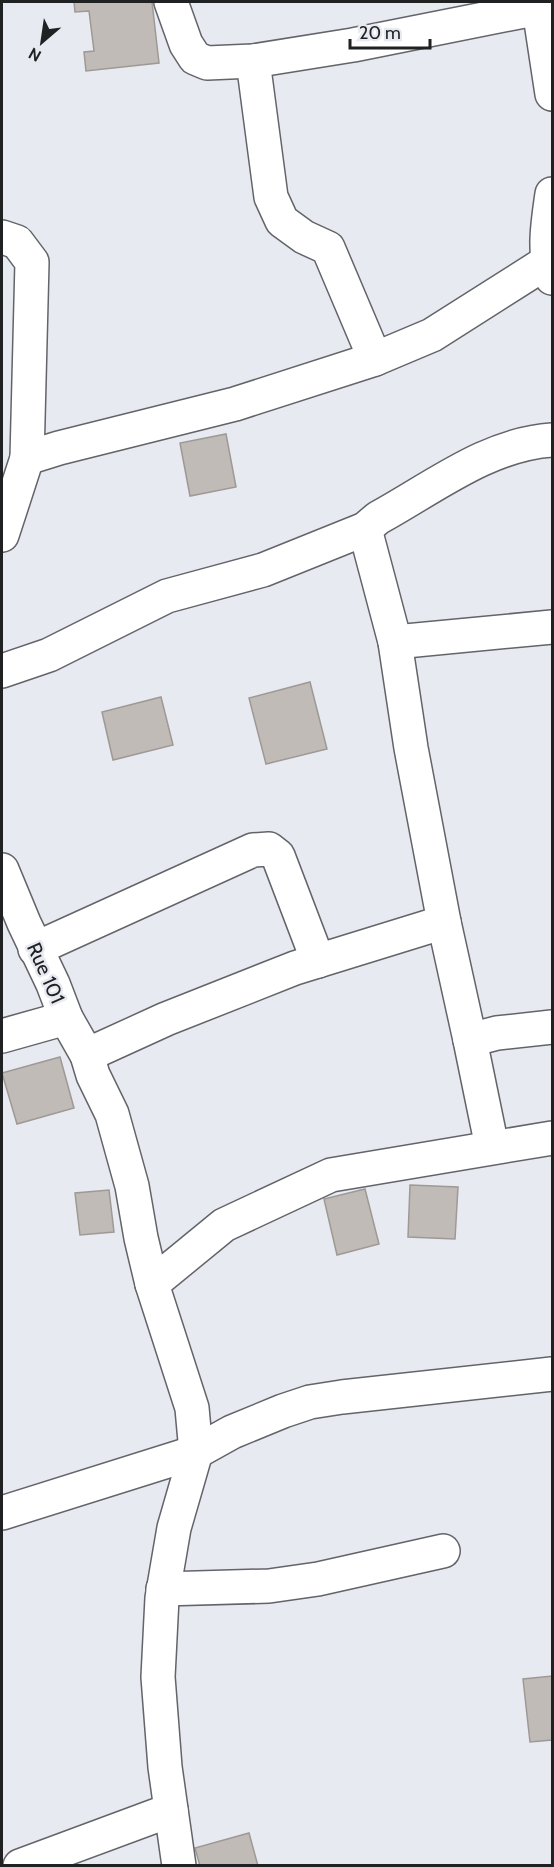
<svg xmlns="http://www.w3.org/2000/svg" width="554" height="1867" viewBox="0 0 554 1867" font-family="Cabin,sans-serif">
<style>
.building{fill:#c0bbb7;stroke:#9f9996;stroke-width:1.5}
.lines{fill:none;stroke-linecap:round;stroke-linejoin:round}
.minor-casing{stroke:#626469;stroke-width:36}
.minor{stroke:#fff;stroke-width:33}
.labels{text-anchor:middle;stroke-width:5;stroke-linejoin:round;paint-order:stroke}
.street-label{font-size:20px;fill:#202123;stroke:#e7eaf0}
</style>
<rect width="100%" height="100%" fill="#e7eaf0"/>
<g class="building">
<path d="M 74,2 L 152,2 L 159,63 L 86,71 L 84,52 L 94,51 L 89,11 L 75,12 Z"/>
<path d="M 226,434 L 236,487 L 190,496 L 180,443 Z"/>
<path d="M 310,682 L 327,749 L 266,764 L 249,698 Z"/>
<path d="M 161,697 L 173,745 L 113,760 L 102,712 Z"/>
<path d="M 60,1057 L 74,1108 L 17,1124 L 2,1073 Z"/>
<path d="M 410,1185 L 458,1187 L 455,1239 L 408,1237 Z"/>
<path d="M 365,1189 L 379,1244 L 337,1255 L 324,1199 Z"/>
<path d="M 109,1190 L 114,1232 L 80,1235 L 75,1193 Z"/>
<path d="M 552,1676 L 552,1740 L 530,1742 L 523,1679 Z"/>
<path d="M 249,1833 L 258,1866 L 200,1866 L 195,1848 Z"/>
</g>
<g class="lines">
<g class="minor-casing">
<g id="minor">
<path d="M 171,2 L 186,44 L 195,58 L 207,63 L 253,61 L 353,45 L 539,8"/>
<path d="M 538,2 L 552,94"/>
<path d="M 253,61 L 271,197 L 282,221 L 304,237 L 328,248 L 375,359"/>
<path d="M 552,194 C 548,222 543,250 552,278"/>
<path d="M 2,237 L 17,242 L 32,262 L 27,458"/>
<path d="M 365,529 L 395,642 L 411,748 L 444,922 L 470,1040"/>
<path d="M 2,535 L 27,458 L 59,448 L 235,404 L 375,359 L 432,335 L 547,262 L 552,261"/>
<path d="M 395,642 L 552,627"/>
<path d="M 2,671 L 49,655 L 167,596 L 263,570 L 365,529 L 378,518 C 433,488 488,444 552,440"/>
<path d="M 2,870 L 24,923 L 53,984 L 66,1018 L 87,1055 L 93,1075 L 112,1114 L 132,1186 L 141,1238 L 152,1284 L 192,1408 L 196,1452 L 174,1528 L 162,1598 L 158,1677 L 165,1767 L 179,1866"/>
<path d="M 35,949 L 253,850 L 269,849 L 278,856 L 318,961"/>
<path d="M 2,1036 L 66,1018"/>
<path d="M 87,1055 L 166,1019 L 295,968 L 444,922"/>
<path d="M 492,1147 L 470,1040 L 497,1033 L 552,1027"/>
<path d="M 152,1284 L 224,1225 L 331,1175 L 552,1138"/>
<path d="M 2,1513 L 196,1452 L 232,1432 L 283,1411 L 310,1402 L 342,1397 L 552,1374"/>
<path d="M 163,1589 L 269,1586 L 318,1579 L 443,1551"/>
<path d="M 20,1866 L 171,1810"/>
</g>
</g>
<use href="#minor" class="minor"/>
</g>
<g class="labels">
<g class="street-label">
<text transform="translate(46 973) rotate(66)" y="7">Rue 101</text>
</g>
</g>
<rect width="554" height="1867" fill="none" stroke="#202123" stroke-width="6"/>
<g transform="translate(42 42) rotate(209)" stroke="#e7eaf0" stroke-width="4.5" paint-order="stroke">
<path d="M0-4.5L10 22L0 15L-10 22Z" fill="#202123"/>
<text y="-9" font-size="16" font-weight="bold" text-anchor="middle" fill="#202123">N</text>
</g>
<path d="M350 39v9h80v-9" fill="none" stroke="#202123" stroke-width="3"/>
<text x="359" y="39" font-size="18" fill="#202123" stroke="#e7eaf0" stroke-width="4.5" paint-order="stroke">20 m</text>
</svg>
